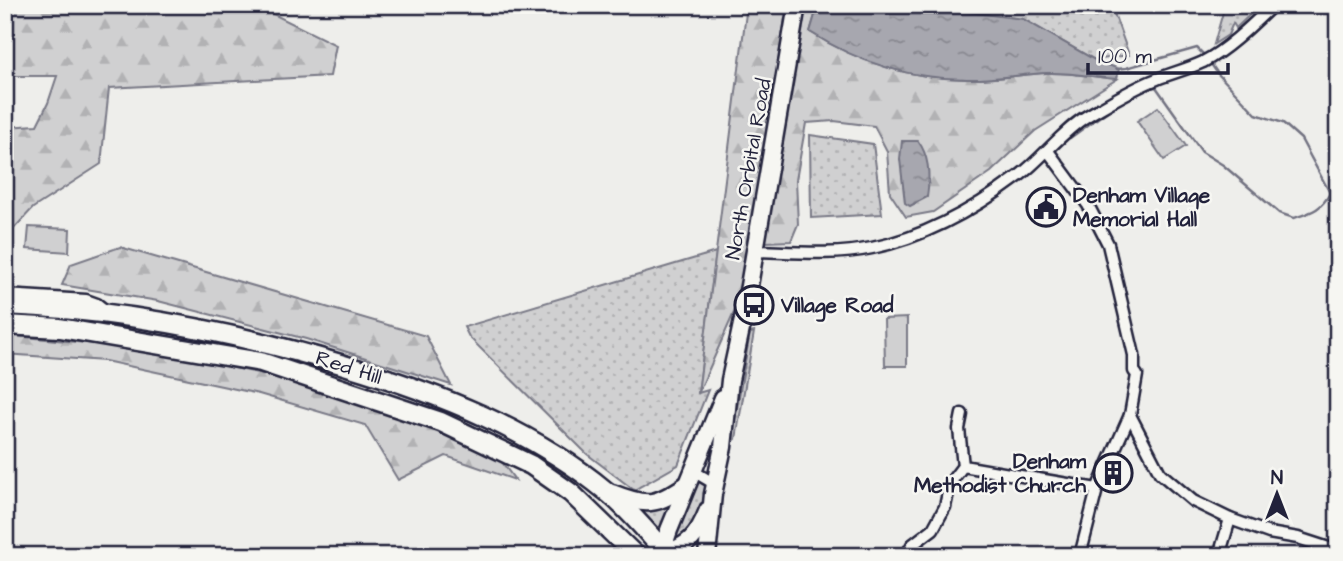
<svg xmlns="http://www.w3.org/2000/svg" width="1343" height="561" viewBox="0 0 1343 561" font-family="'Architects Daughter',sans-serif">
<style>
.grass{fill:url(#grass-dots);stroke:#797986;stroke-width:2}
.forest{fill:url(#forest-firs);stroke:#797986;stroke-width:2}
.park{fill:#d0d0d1;stroke:#797986;stroke-width:2}
.water{fill:url(#water-ripples);stroke:#727281;stroke-width:2}
.lines{fill:none;stroke-linecap:round;stroke-linejoin:round}
.stream{stroke:#727281;stroke-width:2.5}
.street-casing{stroke:#22223b;stroke-width:15}
.primary-casing{stroke:#22223b;stroke-width:21}
.highway-casing{stroke:#22223b;stroke-width:23}
.street{stroke:#f6f6f2;stroke-width:10}
.primary{stroke:#f6f6f2;stroke-width:16}
.highway{stroke:#f6f6f2;stroke-width:18}
.labels{text-anchor:middle;stroke-width:5;stroke-linejoin:round;paint-order:stroke}
.street-label{font-size:21px;fill:#22223b;stroke:#f6f6f2}
.poi-label{font-size:21px;font-weight:bold;fill:#22223b;stroke:#f6f6f2;text-anchor:start}
</style>
<defs>
<pattern id="grass-dots" width="8" height="8" patternUnits="userSpaceOnUse" patternTransform="scale(1.75)"><rect width="8" height="8" fill="#d0d0d1"/><path d="M2 2h.1M6 6h.1" fill="none" stroke="#b2b2b4" stroke-width="1.8" stroke-linecap="round"/></pattern>
<pattern id="forest-firs" width="22" height="20" patternUnits="userSpaceOnUse" patternTransform="scale(1.75)"><rect width="22" height="20" fill="#d0d0d1"/><path d="M5 1l3.5 6h-7zM16 11l3.5 6h-7z" fill="#b2b2b4"/></pattern>
<pattern id="water-ripples" width="26" height="14" patternUnits="userSpaceOnUse" patternTransform="scale(1.75)"><rect width="26" height="14" fill="#a7a7af"/><path d="M2 4q2-2 4 0t4 0M15 11q2-2 4 0t4 0" fill="none" stroke="#888890"/></pattern>
</defs>
<rect width="100%" height="100%" fill="#eeeeeb"/>
<filter id="ink" filterUnits="userSpaceOnUse"><feTurbulence type="fractalNoise" baseFrequency=".0143" numOctaves="2"/><feDisplacementMap in="SourceGraphic" scale="14" xChannelSelector="R" yChannelSelector="G"/><feConvolveMatrix kernelMatrix="1 2 1 2 8 2 1 2 1" color-interpolation-filters="sRGB"/></filter>
<g filter="url(#ink)">
<g class="grass">
<path d="M 869,5 L 1111,5 L 1129,55 L 1095,60 L 1023,19 L 944,9 Z"/>
<path d="M 1225,5 L 1260,5 L 1236,28 L 1233,23 L 1228,35 L 1214,44 Z"/>
<path d="M 810,135 L 873,144 L 882,214 L 811,218 Z"/>
<path d="M 716,252 L 698,393 L 708,390 L 678,465 L 634,490 L 587,454 L 469,337 L 464,327 Z"/>
<path d="M 754,332 L 736,439 L 731,443 L 750,333 Z"/>
<path d="M 699,480 L 707,486 C 701,516 696,528 672,548 C 677,524 685,499 699,480 Z"/>
<path d="M 677,495 L 659,537 L 628,504 Z"/>
</g>
<g class="forest">
<path d="M 5,5 L 255,5 L 336,45 L 330,76 L 109,88 L 101,164 L 33,208 L 7,236 L 5,277 L 5,127 L 37,125 L 48,103 L 57,76 L 5,76 Z"/>
<path d="M 747,5 L 787,5 L 744,290 L 698,394 Z"/>
<path d="M 799,5 L 818,5 L 810,32 C 857,62 911,79 967,79 C 994,80 1021,74 1047,73 C 1070,72 1094,77 1117,79 L 1035,131 L 991,172 L 933,212 L 906,217 L 890,193 L 887,151 L 874,126 L 834,121 L 806,123 L 796,180 L 798,224 L 791,241 L 766,242 L 757,261 Z"/>
<path d="M 120,247 L 426,336 L 451,385 L 306,339 L 158,301 L 62,285 L 71,264 Z"/>
<path d="M 5,335 L 138,348 L 291,380 L 410,420 L 496,454 L 515,480 L 446,456 L 398,480 L 365,425 L 259,394 L 105,361 L 5,354 Z"/>
</g>
<g class="park">
<path d="M 1158,107 L 1186,146 L 1164,160 L 1137,121 Z"/>
<path d="M 29,227 L 70,229 L 69,252 L 27,249 Z"/>
<path d="M 907,318 L 907,366 L 885,366 L 884,319 Z"/>
</g>
<g class="water">
<path d="M 818,5 L 944,9 L 1023,19 L 1095,60 L 1119,69 L 1117,79 C 1094,77 1070,72 1047,73 C 1021,74 994,80 967,79 C 911,79 857,62 810,32 Z"/>
<path d="M 902,141 L 918,141 C 930,157 930,178 927,197 L 910,206 L 905,203 L 900,159 Z"/>
</g>
<g class="lines">
<g class="stream">
<path d="M 804,8 L 817,14"/>
<path d="M 1209,61 L 1218,74 L 1256,114 L 1283,123 L 1301,139 L 1330,193 L 1338,198"/>
<path d="M 1117,69 L 1126,68 L 1197,48 L 1205,56"/>
<path d="M 1070,138 C 1089,125 1135,88 1156,87 L 1202,152 L 1223,165 L 1279,213 L 1294,218 C 1312,212 1321,210 1330,193"/>
</g>
<g class="street-casing">
<g id="street">
<path d="M 1048,151 L 1088,205 L 1108,244 L 1134,355 L 1134,371 L 1137,375 L 1130,415 L 1097,489 L 1080,556"/>
<path d="M 755,251 C 793,252 834,256 872,248 C 926,237 975,209 1019,176 C 1043,158 1061,132 1087,116 C 1109,103 1133,88 1157,79 C 1172,73 1188,69 1203,62 C 1228,49 1252,25 1273,5"/>
<path d="M 5,295 L 86,300 L 97,304 L 106,311"/>
<path d="M 962,414 L 959,429 L 963,466"/>
<path d="M 1130,415 L 1160,473 L 1193,501 L 1230,519 L 1269,533 L 1298,538 L 1338,551"/>
<path d="M 693,471 L 715,484"/>
<path d="M 906,556 L 912,545 L 933,529 L 945,507 L 950,483 L 963,466 L 1097,489"/>
<path d="M 1219,556 L 1230,519"/>
</g>
</g>
<g class="primary-casing">
<g id="primary">
<path d="M 612,493 C 647,507 655,506 686,485"/>
<path d="M 663,556 C 689,544 697,538 708,510"/>
<path d="M 667,556 L 666,539 L 669,530 L 723,398"/>
<path d="M 707,556 L 713,494 L 723,447 L 730,380 L 744,315 L 797,5"/>
</g>
</g>
<g class="highway-casing">
<g id="highway">
<path d="M 5,305 C 121,310 234,332 344,365 C 437,393 531,429 606,491 C 630,510 648,534 669,556"/>
<path d="M 5,325 L 60,328 L 261,362 L 441,422 L 531,465 L 571,493 L 636,556"/>
</g>
</g>
<use href="#street" class="street"/>
<use href="#primary" class="primary"/>
<use href="#highway" class="highway"/>
</g>
</g>
<defs>
<g id="civic-ring" transform="scale(2.0125)"><circle r="9.5" fill="#f6f6f2" stroke="#22223b" stroke-width="1.5"/><path d="M-.6-6.5H3V-4.5H.6V-3L4-1V1h2V6H-6V1h2V-1L-.6-3ZM-1.2 2.5V6h2.4V2.5Z" fill="#22223b"/></g>
<g id="bus-ring" transform="scale(2.0125)"><circle r="9.5" fill="#f6f6f2" stroke="#22223b" stroke-width="1.5"/><path d="M-5-6H5V4H4V6H2V4H-2V6H-4V4H-5ZM-3.5-4V0h7V-4ZM-3.5 1.2v1.5H-2V1.2ZM2 1.2v1.5H3.5V1.2Z" fill="#22223b"/></g>
<g id="building-ring" transform="scale(2.0125)"><circle r="9.5" fill="#f6f6f2" stroke="#22223b" stroke-width="1.5"/><path d="M-4-6H4V6H1V3H-1V6H-4ZM-2.5-4.3h1.7v1.8h-1.7ZM.8-4.3h1.7v1.8H.8ZM-2.5-1h1.7V.8h-1.7ZM.8-1h1.7V.8H.8Z" fill="#22223b"/></g>
</defs>
<g fill-rule="evenodd">
<use href="#civic-ring" x="1046" y="207"/>
<use href="#bus-ring" x="754" y="305"/>
<use href="#building-ring" x="1113" y="473"/>
</g>
<g class="labels">
<g class="street-label">
<text transform="translate(748 169) rotate(-80)" y="7">North Orbital Road</text>
<text transform="translate(349 367) rotate(18)" y="7">Red Hill</text>
</g>
<g class="poi-label">
<text x="1073" y="202">Denham Village<tspan x="1073" dy="24">Memorial Hall</tspan></text>
<text x="781" y="312">Village Road</text>
<text x="1086" y="468" text-anchor="end">Denham<tspan x="1086" dy="24">Methodist Church</tspan></text>
</g>
</g>
<rect width="1343" height="561" fill="none" stroke="#f6f6f2" stroke-width="28"/>
<rect x="14" y="14" width="1315" height="533" fill="none" stroke="#22223b" stroke-width="2.5" filter="url(#ink)"/>
<g transform="translate(1277 494)" stroke="#f6f6f2" stroke-width="5" paint-order="stroke">
<path d="M0-5L12 26L0 18L-12 26Z" fill="#22223b"/>
<text y="-10" font-size="19" font-weight="bold" text-anchor="middle" fill="#22223b">N</text>
</g>
<path d="M1088 63v10h140v-10" fill="none" stroke="#22223b" stroke-width="3.5"/>
<text x="1098" y="63" font-size="21" fill="#22223b" stroke="#f6f6f2" stroke-width="5" paint-order="stroke">100 m</text>
</svg>
